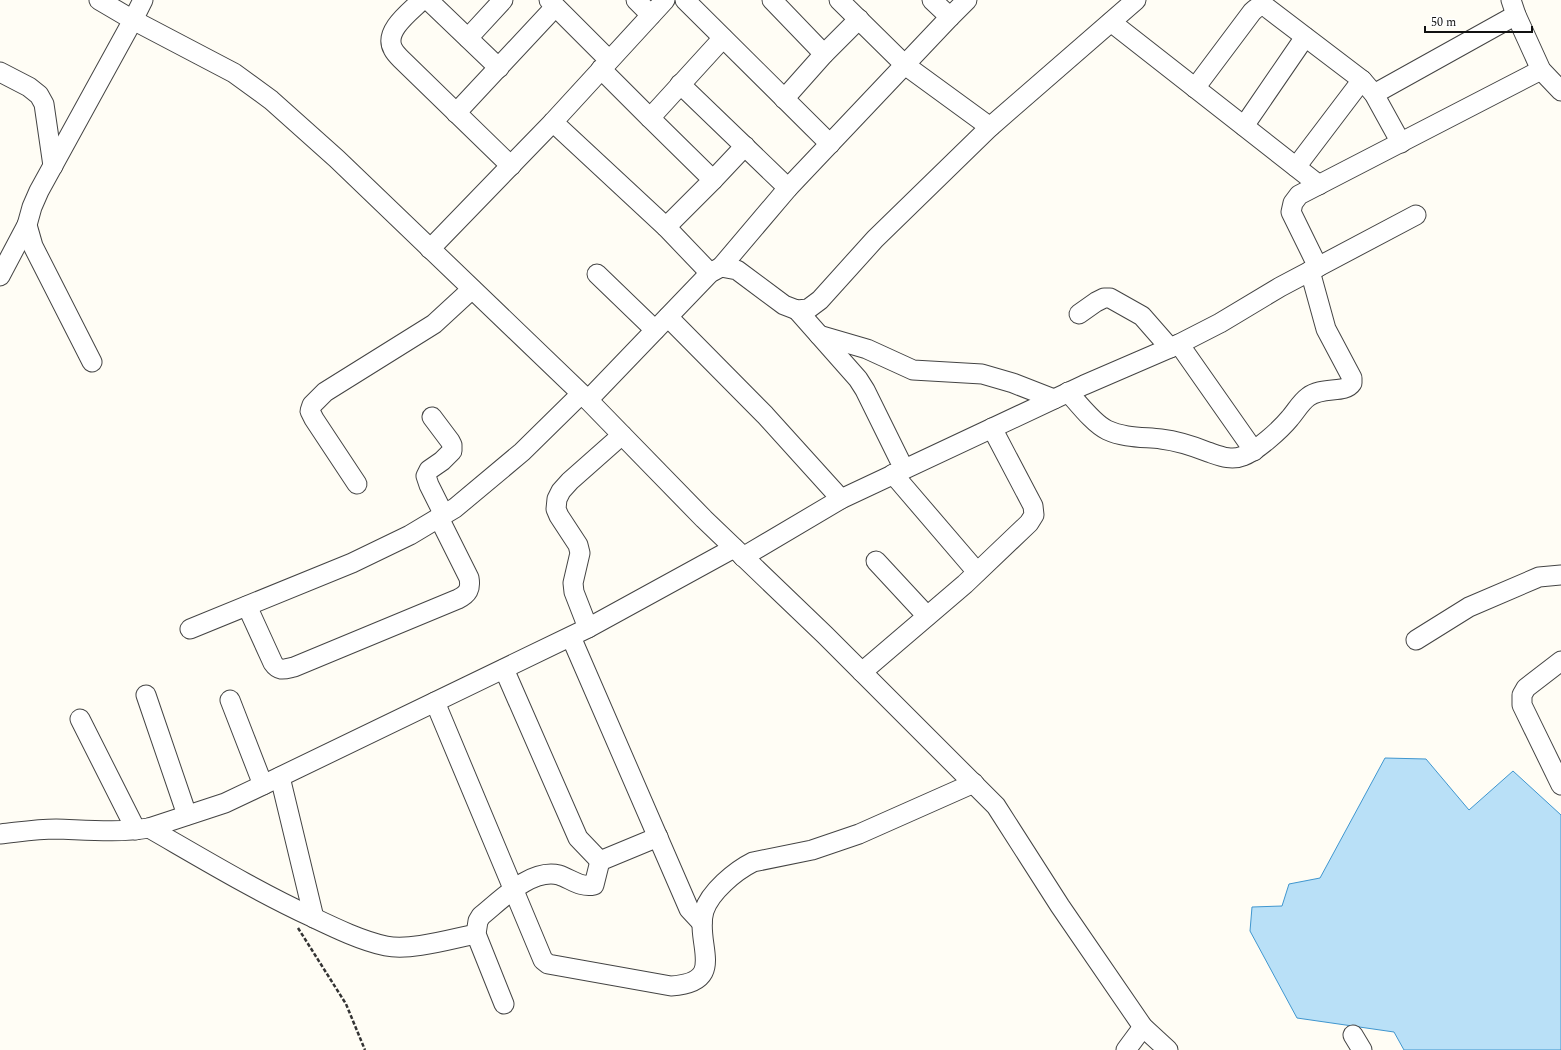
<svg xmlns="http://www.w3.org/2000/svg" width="1561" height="1050" viewBox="0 0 1561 1050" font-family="Spectral,serif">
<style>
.water{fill:#b9e0f7;stroke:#3f96cf}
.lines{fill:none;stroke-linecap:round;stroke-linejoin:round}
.minor-casing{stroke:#444;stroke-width:21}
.path{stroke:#333;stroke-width:2.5;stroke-dasharray:4 2;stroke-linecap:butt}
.minor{stroke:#fff;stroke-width:19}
</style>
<rect width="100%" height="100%" fill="#fffdf5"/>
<path class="water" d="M 1385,758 L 1426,759 L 1469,810 L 1513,771 L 1561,815 L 1561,1050 L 1404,1050 L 1394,1032 L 1297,1018 L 1250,931 L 1252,907 L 1282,906 L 1289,884 L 1320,878 Z"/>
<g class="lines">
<g class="minor-casing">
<g id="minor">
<path d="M 99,0 L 133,20 L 234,73 L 271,100 L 337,159 L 588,400 L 704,519 L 825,635 L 996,806 L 1060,906 L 1143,1027 L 1168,1050"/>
<path d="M 422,0 C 411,11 383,31 393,49 C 395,53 398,56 401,59 L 511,166"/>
<path d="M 428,0 L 499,68"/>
<path d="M 549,0 L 609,60"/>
<path d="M 636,0 L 651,15"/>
<path d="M 685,0 L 830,144"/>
<path d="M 772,0 L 824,54"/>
<path d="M 839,0 L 905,65 L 990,127"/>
<path d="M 1511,0 L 1516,15 L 1541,70 L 1561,91"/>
<path d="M 950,17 L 967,0"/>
<path d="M 1111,22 L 1319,185"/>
<path d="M 468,38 L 503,0"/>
<path d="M 601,69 L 650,118"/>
<path d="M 0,72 L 29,87 L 39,95 L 44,104 L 53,166"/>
<path d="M 680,84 L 788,188"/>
<path d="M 1195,88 L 1252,12 C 1257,7 1259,6 1266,7 L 1362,80 L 1374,94 L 1401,143"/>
<path d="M 1374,94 L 1516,15"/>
<path d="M 784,99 L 824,54 L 859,19"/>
<path d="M 456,113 L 555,7"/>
<path d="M 553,122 L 666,227 L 710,273"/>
<path d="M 1244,126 L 1305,37"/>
<path d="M 1296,167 L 1362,80"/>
<path d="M 713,180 L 745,146"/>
<path d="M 666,227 L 713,180 L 650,118 L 723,38"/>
<path d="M 430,249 L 553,122 L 665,0"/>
<path d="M 721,267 L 788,188 L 950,17 L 932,0"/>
<path d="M 1318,267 L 1291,212 L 1293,203 L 1299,195 L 1541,70"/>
<path d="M 597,274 L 655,330"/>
<path d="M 0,276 L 27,225"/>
<path d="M 797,310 L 858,379 L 865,390 L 904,469"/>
<path d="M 1079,314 L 1096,302 L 1104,298 L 1110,298 L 1142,316 L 1170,348"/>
<path d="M 668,317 L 765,415 L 841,499"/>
<path d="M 819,335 L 867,349 L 913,370 L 982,374 L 1013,383 L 1054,399"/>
<path d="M 1179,344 L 1254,451"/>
<path d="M 92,362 L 33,246 L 27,225 L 32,207 L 39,191 L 133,20 L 143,0"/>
<path d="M 1068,392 C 1078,403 1094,424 1107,430 C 1124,438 1144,437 1161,439 C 1178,441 1193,446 1208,452 C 1220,456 1231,461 1243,456 C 1257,451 1281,429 1290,418 C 1296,411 1301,402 1308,397 C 1322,386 1345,394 1352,383 L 1352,378 L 1326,329 L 1310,271"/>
<path d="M 588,400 L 710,273 L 721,267 L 737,270 L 784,305 L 797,310 L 808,309 L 820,300 L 875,239 L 990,127 L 1136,0"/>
<path d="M 432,417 L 450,441 L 452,445 L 452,451 L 442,461 L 429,470 L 426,476 L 429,485 L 444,515"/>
<path d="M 893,474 L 977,572"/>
<path d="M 357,484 L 314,419 L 310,411 L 312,405 L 325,392 L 434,324 L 472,289"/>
<path d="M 743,557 L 841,499 L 1084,385 L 1179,344 L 1220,323 L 1280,287 L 1416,215"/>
<path d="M 876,561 L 927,616"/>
<path d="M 247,606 L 273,663 C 279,672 285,669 294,667 L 458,599 C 468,594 471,589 469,578 L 439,518"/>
<path d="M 588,628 L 574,592 L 573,583 L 580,553 L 578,545 L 559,516 L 556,509 L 557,499 L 561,491 L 570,481 L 622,435"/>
<path d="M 190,629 L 352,563 L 410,535 L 455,508 L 522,452 L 581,394"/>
<path d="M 571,637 L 689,909 L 702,923"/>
<path d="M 1416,640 L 1469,607 L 1539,577 L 1561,575"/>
<path d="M 1561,661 L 1526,688 L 1522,695 L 1522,705 L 1561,785"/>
<path d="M 504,669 L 578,838 L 600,861"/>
<path d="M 862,672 L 965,584 L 1029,523 L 1034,515 L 1033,506 L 992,428"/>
<path d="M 146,695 L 187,815"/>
<path d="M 230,700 L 263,785"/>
<path d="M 435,702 L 543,960 L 548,964 L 671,986 C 729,982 694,944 704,911 C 710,892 735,871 753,862 L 812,850 L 859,834 L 974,783"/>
<path d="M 80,719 L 136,830"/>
<path d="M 280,777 L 314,918"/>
<path d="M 149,828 C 203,859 256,891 312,917 C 335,928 362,941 386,946 C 411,951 451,939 476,934"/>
<path d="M 0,834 C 19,832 37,829 56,829 C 87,830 118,833 149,828 L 225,803 L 263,785 L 588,628 L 734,548"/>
<path d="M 504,1004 L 476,934 L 478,921 L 481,916 C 501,900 531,868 559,875 C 571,879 581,888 594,885 L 600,861 L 658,837"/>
<path d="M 1353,1035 L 1362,1050"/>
<path d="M 1126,1050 L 1143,1027"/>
</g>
</g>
<path class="path" d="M 298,928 L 346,1004 L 365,1050"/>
<use href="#minor" class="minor"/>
</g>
<path d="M1425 26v6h107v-6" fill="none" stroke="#111111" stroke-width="2"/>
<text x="1431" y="26" font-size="12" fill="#111111" stroke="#ffffff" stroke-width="3" paint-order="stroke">50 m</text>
</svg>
